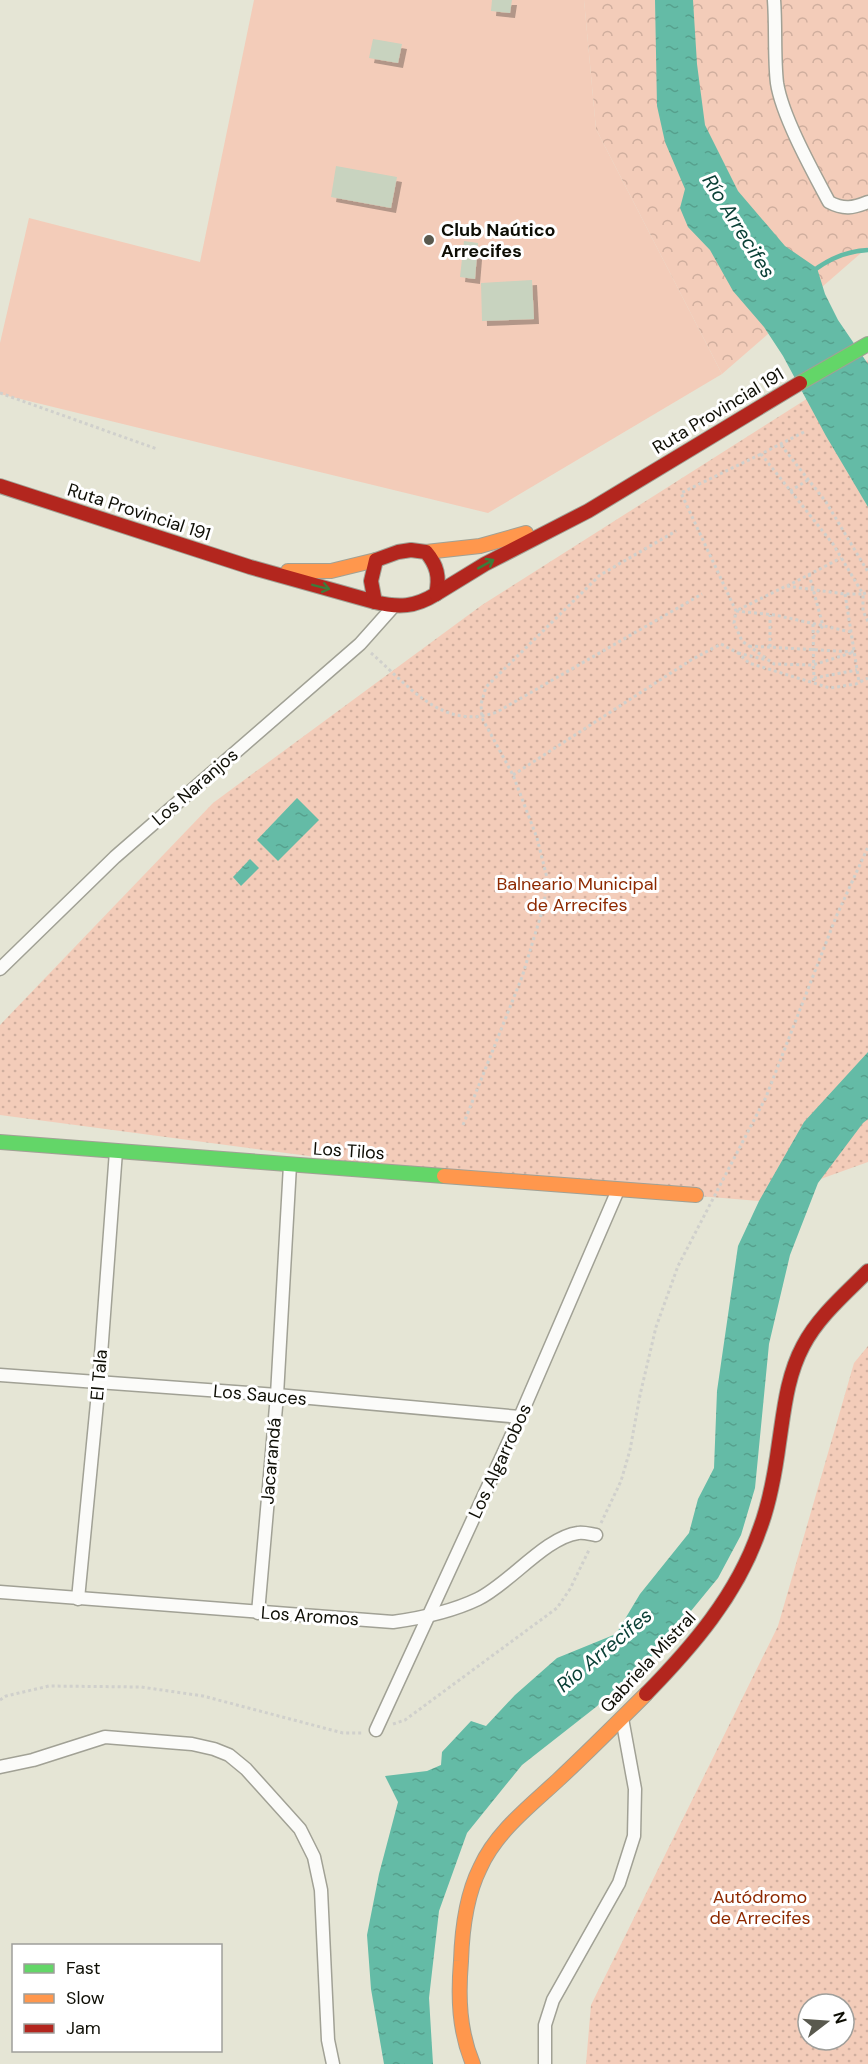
<svg xmlns="http://www.w3.org/2000/svg" width="868" height="2064" viewBox="0 0 868 2064" font-family="'DM Sans',sans-serif">
<style>
.forest{fill:url(#forest-crowns)}
.park{fill:url(#park-dots);fill-rule:evenodd}
.garden{fill:#f3ccb9}
.water{fill:url(#water-ripples)}
.lines{fill:none;stroke-linecap:round;stroke-linejoin:round}
.stream{stroke:#64bba6;stroke-width:4.5}
.building{fill:#c8d3bf;filter:url(#shadow)}
.street-casing{stroke:#a1a195;stroke-width:15}
.fast-casing{stroke:#a1a195;stroke-width:16}
.slow-casing{stroke:#a1a195;stroke-width:16}
.jam-casing{stroke:#a1a195;stroke-width:16}
.path{stroke:#d0d0cc;stroke-width:3;stroke-dasharray:3 3;stroke-linecap:butt}
.street{stroke:#fbfbf9;stroke-width:12}
.fast{stroke:#63d668;stroke-width:14}
.slow{stroke:#ff974d;stroke-width:14}
.jam{stroke:#b3261e;stroke-width:14}
.oneway{stroke:#3d7c3b}
.poi-dot{fill:#59594e;stroke:#fff;stroke-width:2}
.labels{text-anchor:middle;stroke-width:6;stroke-linejoin:round;paint-order:stroke}
.poi-label{font-size:18px;font-weight:bold;fill:#0e0e05;stroke:#fff;text-anchor:start}
.street-label{font-size:18px;fill:#0e0e05;stroke:#fff}
.park-label{font-size:18px;fill:#8d2900;stroke:#fff}
.water-label{font-size:20px;font-style:italic;fill:#0a4036;stroke:#fff}
</style>
<defs>
<pattern id="forest-crowns" width="20" height="18" patternUnits="userSpaceOnUse" patternTransform="scale(1.5)"><rect width="20" height="18" fill="#f3ccb9"/><path d="M2 6a3 3 0 1 1 6 0M12 15a3 3 0 1 1 6 0" fill="none" stroke="#cfae9e"/></pattern>
<pattern id="park-dots" width="8" height="8" patternUnits="userSpaceOnUse" patternTransform="scale(1.5)"><rect width="8" height="8" fill="#f3ccb9"/><path d="M2 2h.1M6 6h.1" fill="none" stroke="#cfae9e" stroke-width="1.8" stroke-linecap="round"/></pattern>
<pattern id="water-ripples" width="26" height="14" patternUnits="userSpaceOnUse" patternTransform="scale(1.5)"><rect width="26" height="14" fill="#64bba6"/><path d="M2 4q2-2 4 0t4 0M15 11q2-2 4 0t4 0" fill="none" stroke="#56a08d"/></pattern>
<filter id="shadow"><feDropShadow dx="5" dy="5" stdDeviation="0" flood-color="#0004"/></filter>
</defs>
<rect width="100%" height="100%" fill="#e5e5d5"/>
<path class="forest" d="M 584,0 L 868,0 L 868,247 L 722,374 L 596,129 Z"/>
<g class="park">
<path d="M 868,360 L 868,1162 L 759,1201 L 467,1177 L 0,1115 L 0,1025 L 213,803 L 482,605 Z"/>
<path d="M 868,1346 L 868,2064 L 586,2064 L 591,2005 L 778,1626 L 854,1363 ZM 808,2004 L 844,2004 L 844,2040 L 808,2040 Z"/>
</g>
<path class="garden" d="M 254,0 L 584,0 L 596,129 L 722,374 L 488,513 L 0,394 L 0,343 L 29,218 L 200,262 Z"/>
<g class="water">
<path d="M 655,0 L 693,0 L 697,64 L 705,125 L 738,191 L 785,246 L 817,268 L 825,294 L 838,320 L 868,364 L 868,507 L 826,436 L 783,356 L 764,327 L 733,291 L 710,250 L 688,227 L 680,208 L 685,189 L 665,142 L 657,106 Z"/>
<path d="M 297,798 L 319,820 L 278,861 L 257,840 Z"/>
<path d="M 250,859 L 259,868 L 241,886 L 233,877 Z"/>
<path d="M 868,1052 L 868,1119 L 863,1123 L 818,1183 L 790,1255 L 769,1344 L 755,1488 L 741,1535 L 718,1578 L 659,1650 L 596,1707 L 522,1765 L 467,1833 L 439,1911 L 429,1998 L 433,2064 L 384,2064 L 371,1989 L 367,1935 L 379,1874 L 398,1802 L 385,1776 L 427,1771 L 441,1765 L 442,1752 L 471,1721 L 486,1726 L 515,1695 L 557,1658 L 616,1634 L 640,1594 L 689,1533 L 698,1499 L 714,1468 L 717,1391 L 738,1246 L 759,1201 L 804,1122 Z"/>
</g>
<g class="lines">
<path class="stream" d="M 813,271 C 830,258 847,251 868,250"/>
</g>
<g class="building">
<path d="M 492,0 L 512,0 L 510,13 L 491,11 Z"/>
<path d="M 373,39 L 402,44 L 398,63 L 369,58 Z"/>
<path d="M 336,166 L 397,177 L 391,208 L 331,197 Z"/>
<path d="M 464,241 L 478,243 L 475,279 L 460,277 Z"/>
<path d="M 532,280 L 534,319 L 482,321 L 481,283 Z"/>
</g>
<g class="lines">
<g class="street-casing">
<g id="street">
<path d="M 774,0 C 776,26 774,58 777,83 C 782,116 813,172 829,202 C 844,210 853,208 868,202"/>
<path d="M 0,969 L 115,857 L 360,644 L 393,607"/>
<path d="M 0,1375 L 277,1395 L 520,1417"/>
<path d="M 0,1592 L 393,1622 C 422,1618 451,1612 478,1599 C 509,1584 546,1537 578,1533 C 583,1532 590,1534 596,1535"/>
<path d="M 78,1599 L 99,1382 L 116,1151"/>
<path d="M 258,1613 L 277,1395 L 290,1165"/>
<path d="M 376,1730 L 520,1417 L 618,1190"/>
<path d="M 0,1767 L 33,1760 L 105,1737 L 192,1744 L 214,1749 L 229,1755 L 246,1769 L 300,1829 L 314,1857 L 321,1890 L 328,2040 L 333,2064"/>
<path d="M 545,2064 L 545,2025 L 553,2000 L 619,1883 L 634,1836 L 635,1789 L 622,1718"/>
</g>
</g>
<g class="fast-casing">
<g id="fast">
<path d="M 800,383 L 868,344"/>
<path d="M 0,1142 L 444,1176"/>
</g>
</g>
<g class="slow-casing">
<g id="slow">
<path d="M 426,552 L 480,546 L 526,533"/>
<path d="M 288,571 L 331,571 L 376,560"/>
<path d="M 444,1176 L 696,1195"/>
<path d="M 473,2064 C 459,2031 458,1997 461,1961 C 462,1930 466,1896 480,1868 C 496,1832 530,1806 558,1780 C 588,1752 617,1723 646,1694"/>
</g>
</g>
<g class="jam-casing">
<g id="jam">
<path d="M 0,486 L 250,567 L 375,602"/>
<path d="M 411,550 L 426,552 C 437,565 440,577 436,594 C 415,607 399,608 375,602 L 371,581 L 376,560 L 398,552 Z"/>
<path d="M 436,594 L 485,564 L 588,511 L 800,383"/>
<path d="M 646,1694 C 692,1647 737,1595 759,1531 C 770,1503 775,1473 779,1443 C 784,1410 787,1376 803,1346 C 818,1317 845,1294 868,1271"/>
</g>
</g>
<g class="path">
<path d="M 0,393 L 157,449"/>
<path d="M 804,432 L 761,454 L 833,544 L 863,594 L 868,592"/>
<path d="M 781,445 L 826,502 L 868,572"/>
<path d="M 790,491 L 808,480"/>
<path d="M 809,574 L 823,626 L 814,636"/>
<path d="M 787,586 L 841,558"/>
<path d="M 845,594 L 859,682"/>
<path d="M 813,624 L 814,684"/>
<path d="M 851,632 L 775,615 L 736,611 L 786,586 L 845,594 L 863,594 L 863,611 L 868,622"/>
<path d="M 749,646 L 854,652 L 813,665 L 774,664 L 742,641 L 734,623 L 736,611 L 681,493 L 761,454"/>
<path d="M 770,647 L 770,615"/>
<path d="M 371,653 C 408,685 443,732 497,712 L 702,594"/>
<path d="M 738,653 L 767,660"/>
<path d="M 814,678 L 857,670"/>
<path d="M 513,775 L 691,660 L 721,644 L 738,653 L 749,663 L 830,688 L 856,684 L 868,678"/>
<path d="M 463,1125 L 522,977 L 544,905 L 547,878 L 537,838 L 513,775 L 482,718 L 481,704 L 486,687 L 600,575 L 676,531"/>
<path d="M 601,1523 L 621,1481 L 630,1450 L 640,1395 L 656,1327 L 678,1266 L 766,1097 L 836,917 L 868,847"/>
<path d="M 0,1700 L 6,1696 L 49,1686 L 141,1687 L 203,1696 L 343,1733 L 364,1733"/>
<path d="M 393,1724 L 405,1720 L 557,1608 L 570,1589 L 590,1548"/>
</g>
<use href="#street" class="street"/>
<use href="#fast" class="fast"/>
<use href="#slow" class="slow"/>
<use href="#jam" class="jam"/>
</g>
<defs><path id="oneway-shaft" d="M-6 0H5M1.5-3L5.5 0L1.5 3" fill="none" stroke-width="1.6" stroke-linecap="round" stroke-linejoin="round" transform="scale(1.5)"/></defs>
<g class="oneway">
<use href="#oneway-shaft" transform="translate(486 564) rotate(-29)"/>
<use href="#oneway-shaft" transform="translate(321 587) rotate(14)"/>
</g>
<circle class="poi-dot" cx="429" cy="240" r="6"/>
<g class="labels">
<g class="poi-label">
<text x="441" y="236">Club Naútico<tspan x="441" dy="21">Arrecifes</tspan></text>
</g>
<g class="street-label">
<text transform="translate(718 411) rotate(-31)" y="6">Ruta Provincial 191</text>
<text transform="translate(139 512) rotate(18)" y="6">Ruta Provincial 191</text>
<text transform="translate(195 787) rotate(-41)" y="6">Los Naranjos</text>
<text transform="translate(349 1151) rotate(4)" y="6">Los Tilos</text>
<text transform="translate(99 1375) rotate(-85)" y="6">El Tala</text>
<text transform="translate(260 1395) rotate(5)" y="6">Los Sauces</text>
<text transform="translate(271 1461) rotate(-85)" y="6">Jacarandá</text>
<text transform="translate(500 1461) rotate(-65)" y="6">Los Algarrobos</text>
<text transform="translate(310 1616) rotate(4)" y="6">Los Aromos</text>
<text transform="translate(648 1662) rotate(-47)" y="6">Gabriela Mistral</text>
</g>
<g class="park-label">
<text x="577" y="890">Balneario Municipal<tspan x="577" dy="21">de Arrecifes</tspan></text>
<text x="760" y="1903">Autódromo<tspan x="760" dy="21">de Arrecifes</tspan></text>
</g>
<g class="water-label">
<text transform="translate(739 226) rotate(58)" y="7">Río Arrecifes</text>
<text transform="translate(604 1650) rotate(-40)" y="7">Río Arrecifes</text>
</g>
</g>
<rect x="12" y="1944" width="210" height="108" fill="#ffffff" stroke="#9f9f9b" stroke-width="1.5"/>
<rect x="24" y="1964" width="30" height="9" fill="#63d668" stroke="#9f9f9b" stroke-width="1.5"/>
<text x="66" y="1974" font-size="18" fill="#0e0e05">Fast</text>
<rect x="24" y="1994" width="30" height="9" fill="#ff974d" stroke="#9f9f9b" stroke-width="1.5"/>
<text x="66" y="2004" font-size="18" fill="#0e0e05">Slow</text>
<rect x="24" y="2024" width="30" height="9" fill="#b3261e" stroke="#9f9f9b" stroke-width="1.5"/>
<text x="66" y="2034" font-size="18" fill="#0e0e05">Jam</text>
<g transform="translate(826 2022) rotate(73)"><circle r="28" fill="#ffffff" stroke="#9f9f9b" stroke-width="1.5"/>
<path d="M0-4.5L10 22L0 15L-10 22Z" fill="#59594e"/>
<text y="-9" font-size="16" font-weight="bold" text-anchor="middle" fill="#0e0e05">N</text>
</g>
</svg>
